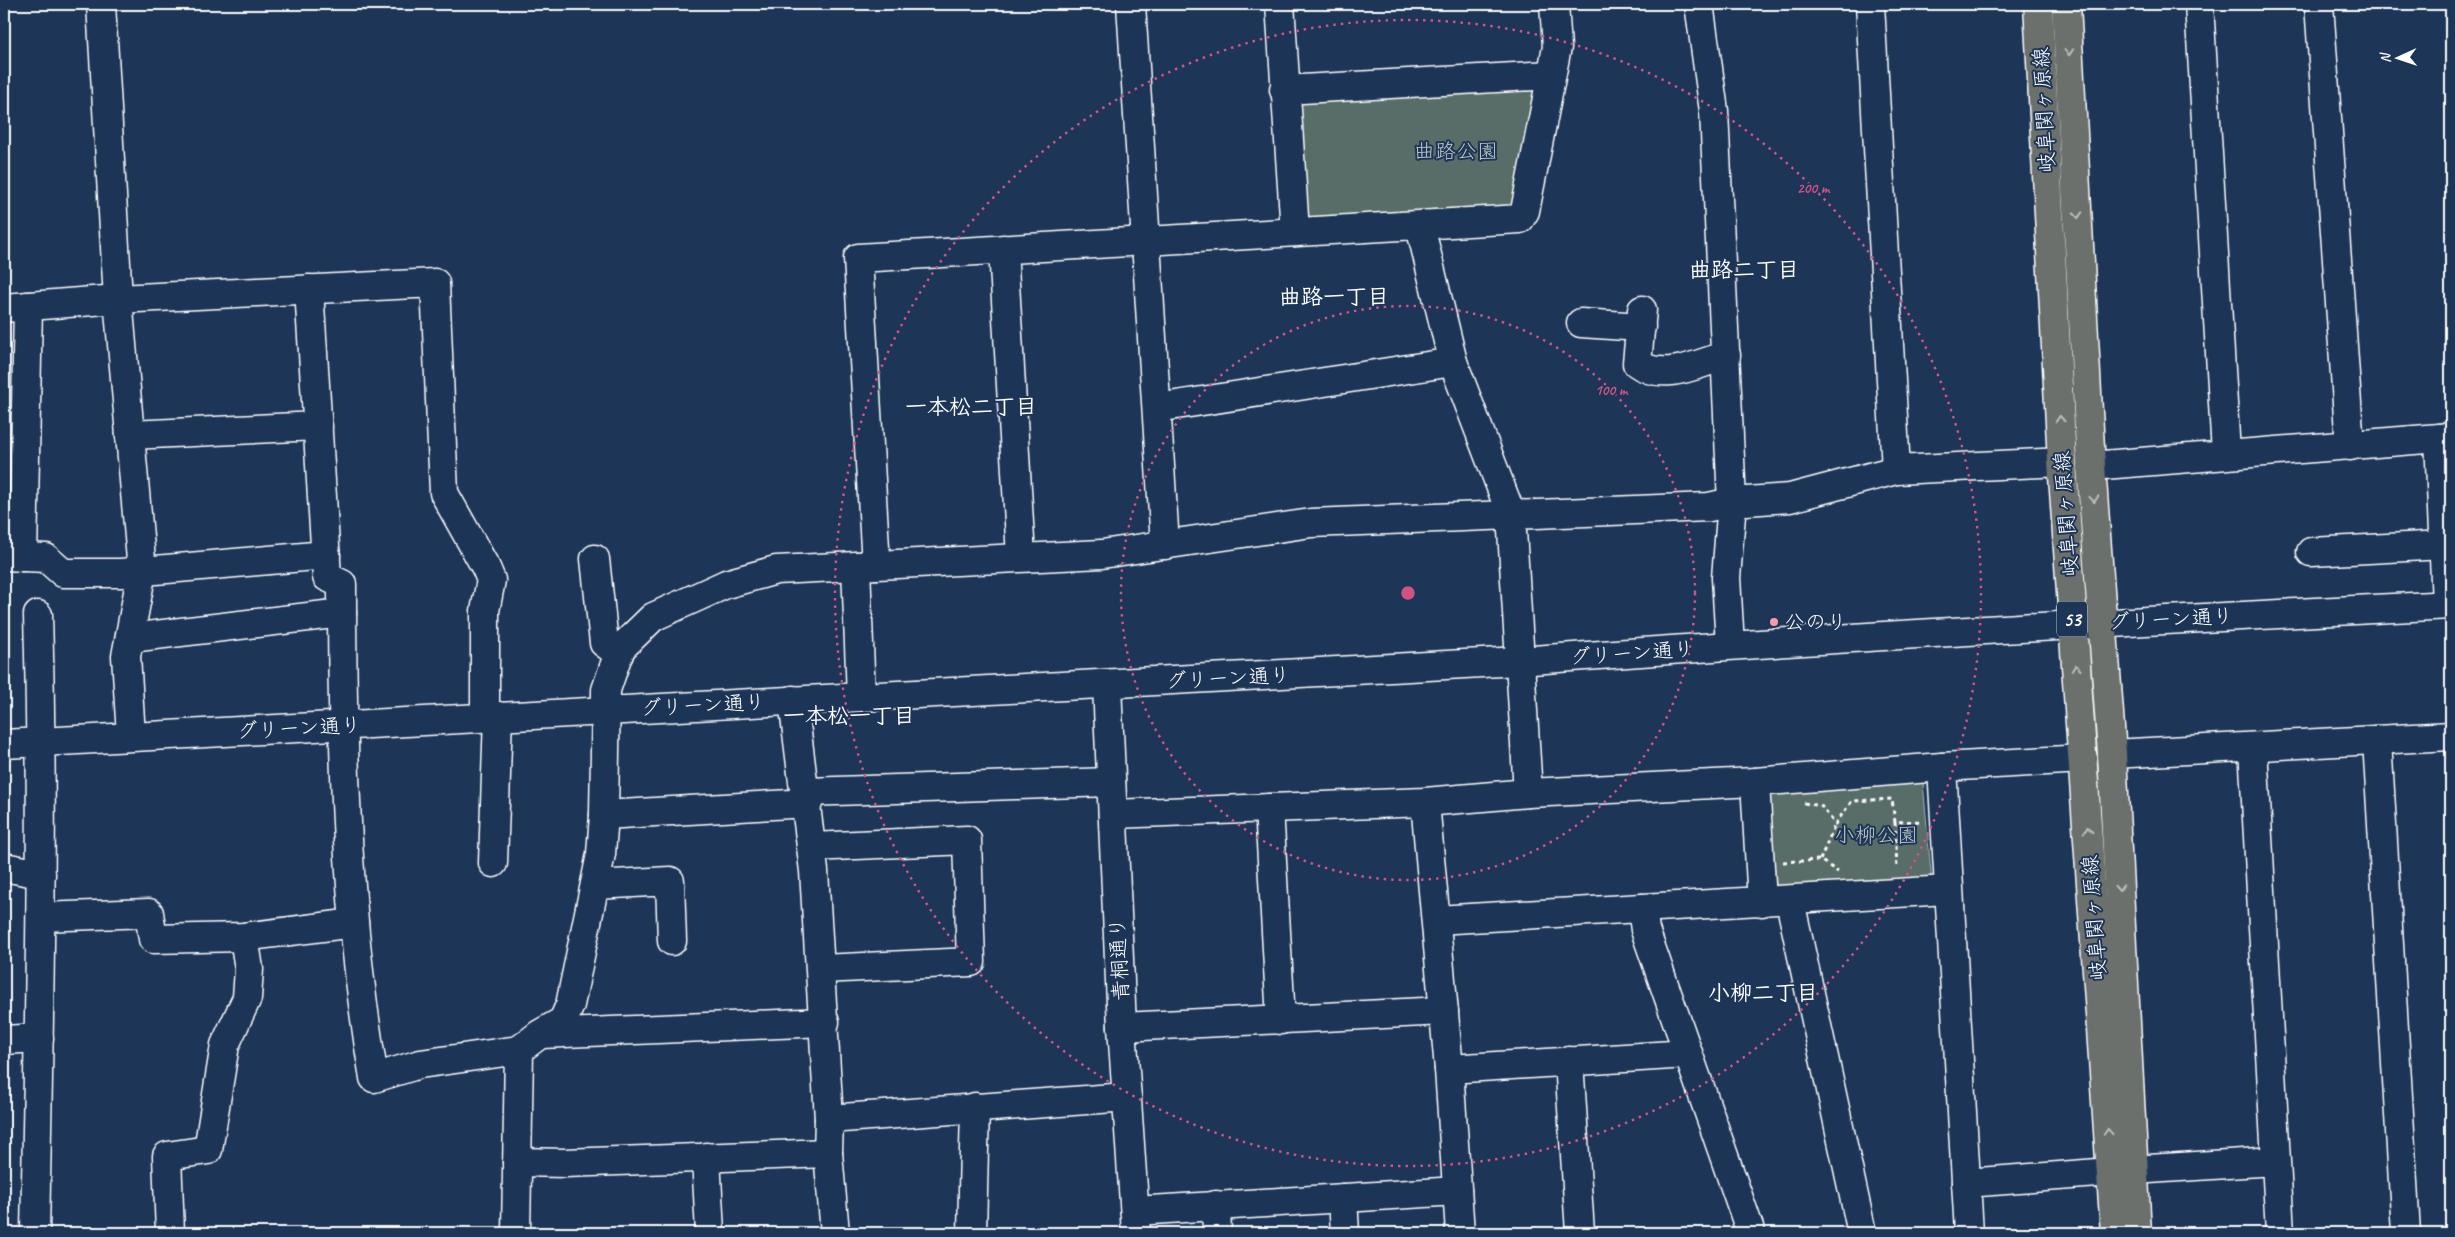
<svg xmlns="http://www.w3.org/2000/svg" width="2455" height="1237" viewBox="0 0 2455 1237" font-family="Caveat,'Klee One',sans-serif">
<style>
.green{fill:#586c67;stroke:#acb6b3}
.lines{fill:none;stroke-linecap:round;stroke-linejoin:round}
.minor-casing{stroke:#fff;stroke-width:31}
.major-casing{stroke:#fff;stroke-width:31}
.path{stroke:#fff;stroke-width:3;stroke-dasharray:4 4;stroke-linecap:butt}
.minor{stroke:#1d3557;stroke-width:28}
.major{stroke:#6c706d;stroke-width:28}
.oneway{stroke:#bdbfbd}
.ring{fill:none;stroke:#d15284;stroke-width:2.5;stroke-dasharray:2.5 5}
.poi-dot{fill:#ff9aa2;stroke:#1d3557;stroke-width:2}
.labels{text-anchor:middle;stroke-width:4;stroke-linejoin:round;paint-order:stroke}
.shield{fill:#1d3557;stroke:#bbc2cd;stroke-width:1}
.shield-label{font-size:20px;font-weight:bold;fill:#fff}
.street-label{font-size:21px;fill:#fff;stroke:#1d3557}
.park-label{font-size:21px;fill:#bcc4c2;stroke:#1d3557}
.poi-label{font-size:21px;fill:#fff;stroke:#1d3557;text-anchor:start}
.neighbourhood-label{font-size:22px;font-weight:bold;fill:#fff;stroke:#1d3557}
.centre{fill:#d15284;stroke:#1d3557;stroke-width:2.5}
.ring-label{font-size:15px;text-anchor:middle;font-weight:bold;fill:#d15284;stroke:#1d3557;stroke-width:4;stroke-linejoin:round;paint-order:stroke}
</style>
<rect width="100%" height="100%" fill="#1d3557"/>
<filter id="ink" filterUnits="userSpaceOnUse"><feTurbulence type="fractalNoise" baseFrequency=".02" numOctaves="2"/><feDisplacementMap in="SourceGraphic" scale="10" xChannelSelector="R" yChannelSelector="G"/><feConvolveMatrix kernelMatrix="1 2 1 2 8 2 1 2 1" color-interpolation-filters="sRGB"/></filter>
<g filter="url(#ink)">
<g class="green">
<path d="M 1534,83 L 1537,93 L 1518,202 L 1510,211 L 1307,223 L 1295,107 L 1303,99 Z"/>
<path d="M 1923,782 L 1932,884 L 1769,889 L 1764,789 Z"/>
</g>
<g class="lines">
<g class="minor-casing">
<g id="minor">
<path d="M 101,4 L 118,299 L 142,571 L 126,656 L 131,736"/>
<path d="M 1131,4 L 1165,545"/>
<path d="M 1280,4 L 1295,232"/>
<path d="M 1699,4 L 1714,111 L 1732,502 L 1726,578 L 1730,645"/>
<path d="M 1870,4 L 1896,470"/>
<path d="M 2199,4 L 2226,453"/>
<path d="M 2319,4 L 2350,446"/>
<path d="M 1284,90 L 1551,75"/>
<path d="M 1420,226 L 1453,362 L 1511,514 L 1528,793"/>
<path d="M 1003,249 L 1021,557"/>
<path d="M 309,289 L 327,577 L 342,584 C 342,749 346,914 374,1078 L 420,1064 L 519,1050"/>
<path d="M 4,308 L 118,299 L 435,283 L 444,493 L 486,568 L 491,580 L 485,611 L 485,717"/>
<path d="M 1642,310 L 1637,363 C 1662,382 1699,364 1726,355"/>
<path d="M 1581,323 L 1641,327"/>
<path d="M 1157,408 L 1453,362"/>
<path d="M 130,435 L 318,426"/>
<path d="M 2439,438 L 2446,605"/>
<path d="M 2091,466 L 2451,437"/>
<path d="M 2311,552 L 2444,545"/>
<path d="M 4,556 L 46,558 L 63,573 L 121,573 L 326,555"/>
<path d="M 23,557 L 28,306"/>
<path d="M 595,559 L 604,643 L 619,654"/>
<path d="M 876,565 L 858,258 L 1520,219 L 1525,211 L 1557,47 L 1554,4"/>
<path d="M 856,566 L 861,697"/>
<path d="M 130,638 L 342,613"/>
<path d="M 1107,685 L 1122,1027 L 1136,1233"/>
<path d="M 793,700 L 814,871 L 829,1119 L 828,1153 L 835,1233"/>
<path d="M 2377,740 L 2406,1233"/>
<path d="M 4,744 L 1519,661 C 1830,637 2140,621 2451,605"/>
<path d="M 2253,747 L 2280,1233"/>
<path d="M 2112,754 L 2451,736"/>
<path d="M 1942,767 L 1969,1233"/>
<path d="M 1755,782 L 1762,902"/>
<path d="M 806,792 L 1111,782"/>
<path d="M 1425,802 L 1449,1069 L 1460,1233"/>
<path d="M 1269,808 L 1281,1020"/>
<path d="M 1113,814 L 1425,802 L 1528,793 L 1755,782 L 1942,767 L 2083,759"/>
<path d="M 604,815 L 808,803"/>
<path d="M 812,847 L 967,840 L 971,962 L 821,969"/>
<path d="M 493,863 L 498,716"/>
<path d="M 4,867 L 41,874"/>
<path d="M 595,885 L 670,881 L 672,941"/>
<path d="M 1790,901 L 1862,1233"/>
<path d="M 1642,908 L 1645,930 L 1751,1233"/>
<path d="M 41,917 L 149,913 L 153,939 L 244,937 L 354,923"/>
<path d="M 1436,920 L 1948,890"/>
<path d="M 1122,1027 L 1444,1011"/>
<path d="M 541,1034 L 825,1022"/>
<path d="M 4,1040 L 39,1038"/>
<path d="M 1569,1061 L 1580,1233"/>
<path d="M 1449,1069 L 1688,1054"/>
<path d="M 829,1119 L 1127,1097"/>
<path d="M 706,1157 L 710,1233"/>
<path d="M 517,1162 L 565,1163 L 828,1153"/>
<path d="M 2133,1170 L 2275,1161"/>
<path d="M 1966,1183 L 2111,1172"/>
<path d="M 1343,1198 L 1345,1233"/>
<path d="M 1216,1205 L 1217,1233"/>
<path d="M 1135,1211 L 1457,1191"/>
<path d="M 35,1233 C 39,1027 44,821 38,615"/>
<path d="M 170,1233 L 167,1156 L 208,1150 L 225,1045 L 247,998 L 249,969 L 244,937"/>
<path d="M 516,1233 L 519,1050 L 540,1034 L 563,1021 L 570,1005 L 601,854 L 604,815 L 606,690 L 620,649 L 653,617 L 726,584 L 776,570 L 1102,554 L 1311,523 L 1709,507 L 1732,502 L 1790,498 L 1896,470 L 2062,462"/>
<path d="M 972,1233 L 975,1107"/>
</g>
</g>
<g class="major-casing">
<g id="major">
<path d="M 2038,4 L 2062,462 L 2115,1233"/>
<path d="M 2066,4 L 2091,466 L 2112,754 L 2137,1233"/>
</g>
</g>
<g class="path">
<path d="M 1804,803 L 1821,806 L 1835,824 L 1852,801 L 1892,799 L 1895,822 L 1923,821"/>
<path d="M 1895,822 L 1897,870"/>
<path d="M 1820,860 L 1835,824"/>
<path d="M 1783,862 L 1820,860 L 1838,872"/>
</g>
<use href="#minor" class="minor"/>
<use href="#major" class="major"/>
</g>
<defs><path id="oneway-chevron" d="M-2-3.5L2.5 0L-2 3.5" fill="none" stroke-width="1.6" stroke-linecap="round" stroke-linejoin="round" transform="scale(1.25)"/></defs>
<g class="oneway">
<use href="#oneway-chevron" transform="translate(2069 52) rotate(87)"/>
<use href="#oneway-chevron" transform="translate(2078 215) rotate(87)"/>
<use href="#oneway-chevron" transform="translate(2060 419) rotate(-93)"/>
<use href="#oneway-chevron" transform="translate(2094 499) rotate(86)"/>
<use href="#oneway-chevron" transform="translate(2076 668) rotate(-94)"/>
<use href="#oneway-chevron" transform="translate(2088 830) rotate(-94)"/>
<use href="#oneway-chevron" transform="translate(2119 888) rotate(87)"/>
<use href="#oneway-chevron" transform="translate(2108 1132) rotate(-94)"/>
</g>
</g>
<g class="ring">
<circle cx="1408" cy="593" r="287"/>
<circle cx="1408" cy="593" r="573"/>
</g>
<circle class="poi-dot" cx="1774" cy="622" r="5"/>
<g class="labels">
<rect class="shield" x="2057" y="601.5" width="30" height="35" rx="4"/>
<g class="shield-label">
<text x="2072" y="626">53</text>
</g>
<g class="street-label">
<text transform="translate(2044 110) rotate(-93)" y="7">岐阜関ヶ原線</text>
<text transform="translate(2066 514) rotate(-94)" y="7">岐阜関ヶ原線</text>
<text transform="translate(2171 619) rotate(-3)" y="7">グリーン通り</text>
<text transform="translate(1632 653) rotate(-4)" y="7">グリーン通り</text>
<text transform="translate(1228 678) rotate(-3)" y="7">グリーン通り</text>
<text transform="translate(703 705) rotate(-3)" y="7">グリーン通り</text>
<text transform="translate(299 728) rotate(-3)" y="7">グリーン通り</text>
<text transform="translate(2094 918) rotate(-94)" y="7">岐阜関ヶ原線</text>
<text transform="translate(1119 959) rotate(-93)" y="7">青桐通り</text>
</g>
<g class="park-label">
<text x="1456" y="158">曲路公園</text>
<text x="1876" y="842">小柳公園</text>
</g>
<g class="poi-label">
<text x="1784" y="629">公のり</text>
</g>
<g class="neighbourhood-label">
<text x="1744" y="277">曲路二丁目</text>
<text x="1334" y="304">曲路一丁目</text>
<text x="971" y="414">一本松二丁目</text>
<text x="849" y="723">一本松一丁目</text>
<text x="1763" y="1000">小柳二丁目</text>
</g>
</g>
<circle cx="1408" cy="593" r="8" class="centre"/>
<g class="ring-label">
<text x="1813" y="193">200 m</text>
<text x="1611" y="395">100 m</text>
</g>
<rect width="2455" height="1237" fill="none" stroke="#1d3557" stroke-width="20"/>
<rect x="10" y="10" width="2435" height="1217" fill="none" stroke="#fff" stroke-width="2" filter="url(#ink)"/>
<g transform="translate(2398 58) rotate(267)" stroke="#1d3557" stroke-width="4" paint-order="stroke">
<path d="M0-4L9 19L0 12L-9 19Z" fill="#ffffff"/>
<text y="-8" font-size="14" font-weight="bold" text-anchor="middle" fill="#ffffff">N</text>
</g>
</svg>
